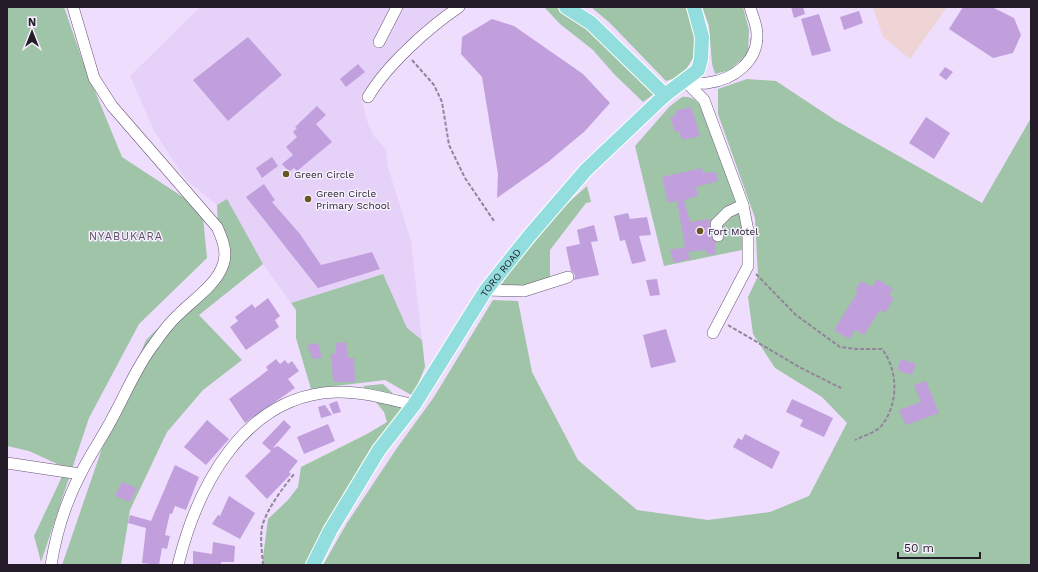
<svg xmlns="http://www.w3.org/2000/svg" width="1038" height="572" viewBox="0 0 1038 572" font-family="'Work Sans',sans-serif">
<style>
.built{fill:#e6d1f9}
.industrial{fill:#eed4d4}
.green{fill:#a0c4a7}
.building{fill:#c19fdd}
.lines{fill:none;stroke-linecap:round;stroke-linejoin:round}
.minor-casing{stroke:#665673;stroke-width:12}
.major-casing{stroke:#fff;stroke-width:16}
.path{stroke:#91849b;stroke-width:2;stroke-dasharray:4 2;stroke-linecap:butt}
.minor{stroke:#fff;stroke-width:11}
.major{stroke:#92ddde;stroke-width:14}
.poi-dot{fill:#685523;stroke:#f6effd;stroke-width:1.5}
.labels{text-anchor:middle;stroke-width:3;stroke-linejoin:round;paint-order:stroke}
.poi-label{font-size:10px;fill:#231c28;stroke:#f6effd;text-anchor:start}
.street-label{font-size:10px;fill:#231c28;stroke:#f6effd}
.neighbourhood-label{font-size:11px;letter-spacing:1px;fill:#5d4d69;stroke:#f6effd}
</style>
<rect width="100%" height="100%" fill="#efddfe"/>
<path class="built" d="M 200,7 L 447,7 L 400,47 L 361,97 L 367,121 L 374,136 L 386,149 L 388,167 L 411,241 L 422,340 L 407,328 L 382,274 L 291,303 L 263,264 L 227,200 L 217,205 L 186,180 L 154,131 L 130,76 Z"/>
<path class="industrial" d="M 873,7 L 947,7 L 910,59 L 883,37 Z"/>
<g class="green">
<path d="M 7,7 L 64,7 L 83,62 L 122,157 L 198,207 L 203,217 L 207,258 L 139,324 L 89,418 L 41,562 L 34,536 L 66,468 L 29,451 L 7,446 Z"/>
<path d="M 544,7 L 558,7 L 581,23 L 654,94 L 643,102 L 614,74 L 593,50 L 560,24 Z"/>
<path d="M 591,7 L 686,7 L 696,38 L 693,58 L 682,76 L 666,81 L 610,23 Z"/>
<path d="M 702,7 L 743,7 L 749,30 L 748,53 L 730,70 L 715,74 L 712,64 L 709,26 Z"/>
<path d="M 747,79 L 776,81 L 835,120 L 982,203 L 1031,118 L 1031,565 L 323,565 L 347,523 L 397,448 L 434,397 L 493,300 L 518,301 L 532,372 L 578,460 L 637,510 L 708,520 L 770,512 L 809,496 L 847,423 L 822,397 L 775,368 L 753,334 L 748,297 L 758,276 L 755,218 L 718,114 L 718,89 Z"/>
<path d="M 682,97 C 693,96 697,101 703,110 L 742,219 L 742,250 L 664,266 L 635,146 L 670,106 Z"/>
<path d="M 587,186 L 591,202 L 586,203 L 550,250 L 550,284 L 497,292 L 533,234 Z"/>
<path d="M 227,199 L 263,264 L 199,315 L 242,360 L 203,390 L 167,432 L 130,510 L 121,565 L 62,565 L 109,428 L 146,340 L 220,267 L 217,205 Z"/>
<path d="M 383,274 L 407,328 L 422,340 L 425,367 L 413,396 L 385,380 L 311,389 L 296,338 L 296,310 L 291,303 Z"/>
<path d="M 383,384 L 410,410 L 315,565 L 262,565 L 268,519 L 288,500 L 298,487 L 301,467 L 367,434 L 387,422 L 384,412 L 363,386 Z"/>
</g>
<g class="building">
<path d="M 791,7 L 803,7 L 805,14 L 794,18 Z"/>
<path d="M 963,7 L 992,7 L 1014,18 L 1021,35 L 1013,53 L 993,58 L 949,29 Z"/>
<path d="M 859,11 L 863,23 L 844,30 L 840,17 Z"/>
<path d="M 819,14 L 831,51 L 812,56 L 801,19 Z"/>
<path d="M 492,19 L 514,26 L 583,74 L 610,103 L 585,131 L 548,162 L 497,198 L 498,174 L 482,77 L 461,54 L 462,37 Z"/>
<path d="M 248,37 L 282,75 L 228,121 L 193,80 Z"/>
<path d="M 358,64 L 365,72 L 346,87 L 340,79 Z"/>
<path d="M 945,67 L 953,72 L 946,80 L 939,75 Z"/>
<path d="M 317,106 L 326,115 L 316,124 L 332,142 L 297,171 L 294,168 L 289,172 L 282,164 L 293,155 L 286,147 L 297,137 L 293,132 L 297,128 L 295,127 Z"/>
<path d="M 691,107 L 700,136 L 682,140 L 679,131 L 675,132 L 670,117 L 676,116 L 675,111 Z"/>
<path d="M 926,117 L 950,133 L 934,159 L 909,143 Z"/>
<path d="M 272,157 L 278,166 L 262,178 L 256,168 Z"/>
<path d="M 702,168 L 703,173 L 716,172 L 718,181 L 696,187 L 698,196 L 684,200 L 690,222 L 709,219 L 711,237 L 715,242 L 716,254 L 707,255 L 706,250 L 688,252 L 690,259 L 674,263 L 670,250 L 685,247 L 677,201 L 668,203 L 662,177 Z"/>
<path d="M 264,184 L 275,200 L 272,202 L 300,234 L 321,265 L 372,252 L 380,269 L 318,288 L 246,197 Z"/>
<path d="M 628,213 L 630,219 L 647,217 L 651,235 L 639,236 L 646,261 L 632,264 L 625,240 L 620,241 L 614,216 Z"/>
<path d="M 594,225 L 598,241 L 591,242 L 599,275 L 574,280 L 575,275 L 571,271 L 566,247 L 580,244 L 577,230 Z"/>
<path d="M 657,279 L 660,295 L 650,296 L 646,280 Z"/>
<path d="M 878,279 L 893,289 L 889,295 L 894,298 L 885,313 L 880,310 L 864,335 L 855,330 L 849,339 L 834,330 L 858,292 L 855,290 L 861,281 L 872,287 Z"/>
<path d="M 268,298 L 280,316 L 275,320 L 279,327 L 246,350 L 230,327 L 238,321 L 235,317 L 252,304 L 255,308 Z"/>
<path d="M 666,329 L 676,362 L 651,368 L 643,335 Z"/>
<path d="M 346,342 L 348,358 L 354,358 L 355,382 L 333,382 L 331,354 L 336,353 L 336,343 Z"/>
<path d="M 318,343 L 322,358 L 313,359 L 307,345 Z"/>
<path d="M 276,359 L 280,364 L 285,360 L 288,364 L 292,361 L 299,371 L 288,379 L 295,388 L 245,423 L 229,399 L 259,377 L 268,370 L 266,367 Z"/>
<path d="M 901,359 L 916,364 L 912,375 L 897,370 Z"/>
<path d="M 926,381 L 939,413 L 906,425 L 899,410 L 921,402 L 914,385 Z"/>
<path d="M 792,399 L 833,418 L 824,437 L 800,426 L 803,420 L 786,412 Z"/>
<path d="M 337,401 L 341,412 L 333,414 L 329,404 Z"/>
<path d="M 325,405 L 332,415 L 321,418 L 318,407 Z"/>
<path d="M 207,420 L 229,439 L 206,465 L 184,447 Z"/>
<path d="M 284,420 L 291,427 L 273,448 L 278,446 L 298,461 L 289,472 L 291,474 L 267,499 L 245,476 L 271,451 L 262,443 Z"/>
<path d="M 328,424 L 335,441 L 304,454 L 297,437 Z"/>
<path d="M 745,434 L 780,452 L 772,469 L 733,447 L 738,438 L 742,440 Z"/>
<path d="M 175,465 L 199,477 L 186,510 L 175,506 L 172,514 L 170,513 L 165,535 L 170,536 L 167,549 L 162,548 L 159,565 L 142,563 L 146,528 L 128,523 L 130,515 L 151,521 Z"/>
<path d="M 122,482 L 137,488 L 130,502 L 115,496 Z"/>
<path d="M 229,496 L 255,513 L 240,539 L 212,524 L 218,515 L 220,516 Z"/>
<path d="M 213,542 L 235,546 L 234,562 L 221,562 L 221,565 L 193,565 L 193,551 L 212,554 Z"/>
</g>
<g class="lines">
<g class="minor-casing">
<g id="minor">
<path d="M 379,42 L 397,7"/>
<path d="M 685,81 L 704,100 L 743,205 L 748,231 L 748,266 L 713,333"/>
<path d="M 685,81 C 692,82 700,84 707,83 C 733,80 758,62 757,34 C 757,25 752,15 750,7"/>
<path d="M 368,97 C 387,65 428,28 459,7"/>
<path d="M 718,236 L 716,224 L 728,212 L 743,205"/>
<path d="M 486,290 L 524,291 L 568,277"/>
<path d="M 7,463 L 80,474"/>
<path d="M 51,565 C 56,534 66,501 81,473 C 91,453 104,435 114,415 C 127,391 137,366 154,344 C 161,334 170,322 179,314 C 194,299 216,285 223,265 C 228,252 222,238 217,227 L 112,106 L 94,78 L 73,7"/>
<path d="M 178,565 C 197,487 244,395 336,392 C 362,391 388,399 414,405"/>
</g>
</g>
<g class="major-casing">
<g id="major">
<path d="M 566,7 L 591,23 L 665,95"/>
<path id="s1" d="M 313,565 L 330,531 L 379,450 L 414,405 L 486,290 L 530,235 L 586,170 L 665,95 L 698,70 L 701,59 L 702,37 L 694,7"/>
</g>
</g>
<g class="path">
<path d="M 412,60 L 434,85 L 442,102 L 449,145 L 465,178 L 494,221"/>
<path d="M 756,274 L 796,315 L 840,347 L 856,349 L 882,349 C 898,370 899,403 882,425 C 877,432 863,436 855,440"/>
<path d="M 728,325 L 801,368 L 841,388"/>
<path d="M 263,565 C 262,552 260,539 262,527 C 266,510 284,486 295,473"/>
</g>
<use href="#minor" class="minor"/>
<use href="#major" class="major"/>
</g>
<g class="poi-dot">
<circle cx="286" cy="174" r="4"/>
<circle cx="308" cy="199" r="4"/>
<circle cx="700" cy="231" r="4"/>
</g>
<g class="labels">
<g class="poi-label">
<text x="294" y="178">Green Circle</text>
<text x="316" y="197">Green Circle<tspan x="316" dy="12">Primary School</tspan></text>
<text x="708" y="235">Fort Motel</text>
</g>
<g class="street-label">
<text dy="4" stroke="none"><textPath href="#s1" startOffset="348">TORO ROAD</textPath></text>
</g>
<g class="neighbourhood-label">
<text x="126" y="240">NYABUKARA</text>
</g>
</g>
<rect width="1038" height="572" fill="none" stroke="#231c28" stroke-width="16"/>
<g transform="translate(32 32)" stroke="#f6effd" stroke-width="3" paint-order="stroke">
<path d="M0-3L7 15L0 10L-7 15Z" fill="#231c28"/>
<text y="-6" font-size="11" font-weight="bold" text-anchor="middle" fill="#231c28">N</text>
</g>
<path d="M898 552v6h82v-6" fill="none" stroke="#231c28" stroke-width="2"/>
<text x="904" y="552" font-size="12" fill="#231c28" stroke="#f6effd" stroke-width="3" paint-order="stroke">50 m</text>
</svg>
